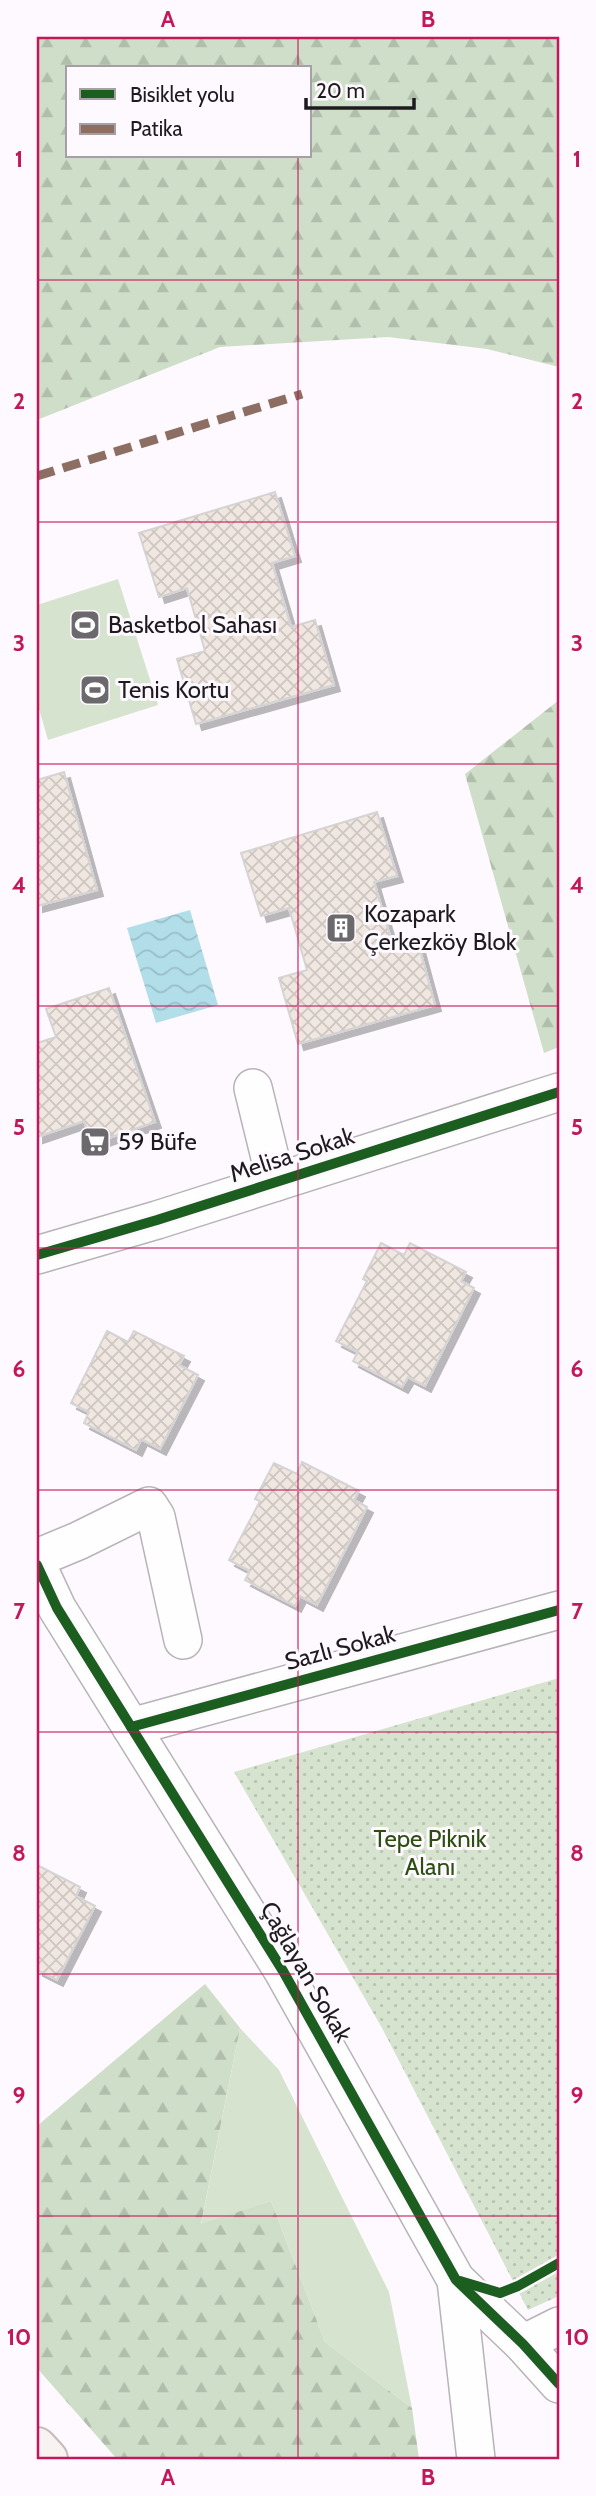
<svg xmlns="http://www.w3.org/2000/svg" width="596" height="2496" viewBox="0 0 596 2496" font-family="Cabin,sans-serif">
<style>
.grass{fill:#d6e4cf}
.forest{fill:url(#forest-firs);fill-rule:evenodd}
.park{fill:url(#park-dots)}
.water{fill:url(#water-waves)}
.building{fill:url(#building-cross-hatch);stroke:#d6d3d4;stroke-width:2;filter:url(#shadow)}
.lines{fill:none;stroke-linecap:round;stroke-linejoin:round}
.minor-casing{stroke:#b7b4b8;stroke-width:40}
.major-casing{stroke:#c7bbbb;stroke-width:42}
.minor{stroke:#fffeff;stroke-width:37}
.major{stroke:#f8f2f1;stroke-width:38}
.quiet{stroke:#8d6e63;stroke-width:9;stroke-dasharray:18 9;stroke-linecap:butt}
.cycleway-casing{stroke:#fef8ff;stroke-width:15}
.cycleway{stroke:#1b5e20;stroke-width:10}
.grid{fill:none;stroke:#c2185b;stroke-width:2;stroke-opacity:0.55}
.labels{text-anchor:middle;stroke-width:6;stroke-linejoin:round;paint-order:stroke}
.poi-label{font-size:24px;fill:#1d1b1e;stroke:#fef8ff;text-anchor:start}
.street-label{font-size:24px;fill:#1d1b1e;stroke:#fef8ff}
.park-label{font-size:24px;fill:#2c4e10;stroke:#fef8ff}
.neatline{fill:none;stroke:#c2185b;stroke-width:2.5}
.grid-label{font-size:23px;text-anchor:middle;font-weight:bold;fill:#c2185b}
</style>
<defs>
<pattern id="forest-firs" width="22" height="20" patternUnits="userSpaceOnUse" patternTransform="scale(1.75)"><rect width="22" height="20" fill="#cfdec8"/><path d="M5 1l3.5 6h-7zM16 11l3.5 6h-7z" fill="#b1beab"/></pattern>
<pattern id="park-dots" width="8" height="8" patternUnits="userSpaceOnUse" patternTransform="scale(1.75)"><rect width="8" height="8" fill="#d6e4cf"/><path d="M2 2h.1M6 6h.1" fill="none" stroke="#b7c3b1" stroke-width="1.8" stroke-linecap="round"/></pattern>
<pattern id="water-waves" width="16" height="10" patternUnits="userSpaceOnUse" patternTransform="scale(1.75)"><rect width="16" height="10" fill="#b2dee9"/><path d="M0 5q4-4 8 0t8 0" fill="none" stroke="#99bec7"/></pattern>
<pattern id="building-cross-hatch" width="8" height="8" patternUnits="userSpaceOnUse" patternTransform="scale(1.75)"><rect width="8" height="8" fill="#f0e7e1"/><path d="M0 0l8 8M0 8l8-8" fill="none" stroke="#cdc6c1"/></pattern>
<filter id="shadow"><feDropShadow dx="6" dy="6" stdDeviation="0" flood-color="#0004"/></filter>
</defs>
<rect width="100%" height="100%" fill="#fdf9fe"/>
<g class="grass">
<path d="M 118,579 L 158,705 L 48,740 L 37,702 L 37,605 Z"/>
<path d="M 240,2028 L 279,2070 L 389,2292 L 412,2408 L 325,2342 L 271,2201 L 201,2225 Z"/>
</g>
<g class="forest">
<path d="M 37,37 L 559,37 L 559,367 L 487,349 L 388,337 L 220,347 L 37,420 ZM 68,68 L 310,68 L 310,156 L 68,156 Z"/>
<path d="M 559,700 L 559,1047 L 544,1053 L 465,774 Z"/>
<path d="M 205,1984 L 240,2028 L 201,2224 L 271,2201 L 325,2342 L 412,2408 L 419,2459 L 117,2459 L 37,2368 L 37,2126 Z"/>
</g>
<path class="park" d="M 559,1678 L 559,2296 L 528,2310 L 382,2028 L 234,1772 Z"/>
<path class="water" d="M 190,910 L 218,1005 L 156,1023 L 127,928 Z"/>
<g class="building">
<path d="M 275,492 L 295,556 L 272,563 L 291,627 L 315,620 L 334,685 L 196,724 L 177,659 L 205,651 L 187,588 L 159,597 L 139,533 Z"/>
<path d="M 64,772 L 97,890 L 37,906 L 37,780 Z"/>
<path d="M 377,812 L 397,876 L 374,882 L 393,946 L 417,939 L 435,1005 L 298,1044 L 279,978 L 307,970 L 289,908 L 261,916 L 241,853 Z"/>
<path d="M 109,988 L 155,1122 L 92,1144 L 84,1121 L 37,1137 L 37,1043 L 56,1037 L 46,1009 Z"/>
<path d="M 381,1243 L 404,1255 L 410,1243 L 466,1272 L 461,1281 L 474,1288 L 425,1386 L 408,1377 L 402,1387 L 353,1361 L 358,1352 L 336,1341 L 367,1281 L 363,1279 Z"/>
<path d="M 107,1331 L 128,1342 L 134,1331 L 184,1356 L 179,1365 L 198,1375 L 160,1449 L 141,1439 L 136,1450 L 84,1423 L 89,1412 L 71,1403 Z"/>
<path d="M 302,1462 L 359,1491 L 354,1500 L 367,1507 L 317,1605 L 300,1596 L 295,1606 L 245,1580 L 250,1571 L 229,1560 L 260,1501 L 255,1499 L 274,1463 L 297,1474 Z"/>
<path d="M 37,1865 L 80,1887 L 76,1896 L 95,1906 L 57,1980 L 37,1970 Z"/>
</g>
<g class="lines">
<g class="minor-casing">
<g id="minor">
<path d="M 253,1088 L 276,1182"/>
<path d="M 37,1255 L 157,1220 L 559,1092"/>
<path d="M 37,1558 L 78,1541 L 149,1506 L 156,1517 L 183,1640"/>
<path d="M 37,1565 L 57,1608 L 283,1971 L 456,2280 L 523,2344 L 559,2384"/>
<path d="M 131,1727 L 559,1610"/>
<path d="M 456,2280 L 476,2459"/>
<path d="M 523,2344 L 559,2326"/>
</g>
</g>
<g class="major-casing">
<path id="major" d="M 37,2447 L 48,2459"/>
</g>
<use href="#minor" class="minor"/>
<use href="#major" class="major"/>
<path class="quiet" d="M 37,476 L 302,394"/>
<g class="cycleway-casing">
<g id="cycleway">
<path d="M 37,1255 L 157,1220 L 559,1092"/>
<path d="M 37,1565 L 57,1608 L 283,1971 L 456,2280 L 523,2344 L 559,2384"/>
<path d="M 131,1727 L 559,1610"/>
<path d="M 460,2281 L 500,2293 L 518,2286 L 559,2263"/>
</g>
</g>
<use href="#cycleway" class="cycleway"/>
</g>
<path class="grid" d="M 298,37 L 298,68M 298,156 L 298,2459M 37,280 L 559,280M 37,522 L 559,522M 37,764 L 559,764M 37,1006 L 559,1006M 37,1248 L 559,1248M 37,1490 L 559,1490M 37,1732 L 559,1732M 37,1974 L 559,1974M 37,2216 L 559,2216"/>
<defs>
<g id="stadium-square" transform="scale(1.575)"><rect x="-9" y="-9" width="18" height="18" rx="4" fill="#6b696c" stroke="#fef8ff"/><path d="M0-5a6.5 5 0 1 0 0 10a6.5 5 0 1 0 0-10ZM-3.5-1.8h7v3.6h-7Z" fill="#fff"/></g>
<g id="building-square" transform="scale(1.575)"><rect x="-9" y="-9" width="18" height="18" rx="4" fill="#6b696c" stroke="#fef8ff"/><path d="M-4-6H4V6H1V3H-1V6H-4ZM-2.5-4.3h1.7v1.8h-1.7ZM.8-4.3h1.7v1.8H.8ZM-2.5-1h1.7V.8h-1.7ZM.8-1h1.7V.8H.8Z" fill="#fff"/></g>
<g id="supermarket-square" transform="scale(1.575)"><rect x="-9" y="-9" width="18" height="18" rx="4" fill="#6b696c" stroke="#fef8ff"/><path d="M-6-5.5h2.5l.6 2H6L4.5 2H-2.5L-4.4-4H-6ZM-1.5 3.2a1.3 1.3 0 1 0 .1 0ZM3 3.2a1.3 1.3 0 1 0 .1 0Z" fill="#fff"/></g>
</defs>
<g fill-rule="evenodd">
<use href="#stadium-square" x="85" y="625"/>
<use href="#stadium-square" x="95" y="690"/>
<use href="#building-square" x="341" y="928"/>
<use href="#supermarket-square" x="95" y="1142"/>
</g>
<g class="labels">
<g class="poi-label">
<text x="108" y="633">Basketbol Sahası</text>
<text x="118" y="698">Tenis Kortu</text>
<text x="364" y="922">Kozapark<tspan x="364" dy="28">Çerkezköy Blok</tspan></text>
<text x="118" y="1150">59 Büfe</text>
</g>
<g class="street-label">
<text transform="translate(292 1155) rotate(-18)" y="8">Melisa Sokak</text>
<text transform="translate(340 1648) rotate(-15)" y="8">Sazlı Sokak</text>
<text transform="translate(306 1972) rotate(60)" y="8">Çağlayan Sokak</text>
</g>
<g class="park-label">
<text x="430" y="1847">Tepe Piknik<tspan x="430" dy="28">Alanı</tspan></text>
</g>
</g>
<rect width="596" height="2496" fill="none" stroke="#fef8ff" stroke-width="77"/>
<rect x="66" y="66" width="245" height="91" fill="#fef8ff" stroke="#a4a0a5" stroke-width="2"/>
<rect x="80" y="89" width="35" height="10" fill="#1b5e20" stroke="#a4a0a5" stroke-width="2"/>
<text x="130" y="102" font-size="21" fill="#1d1b1e">Bisiklet yolu</text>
<rect x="80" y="124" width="35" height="10" fill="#8d6e63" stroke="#a4a0a5" stroke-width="2"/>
<text x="130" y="136" font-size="21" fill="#1d1b1e">Patika</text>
<path d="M306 98v10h108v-10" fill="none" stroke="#1d1b1e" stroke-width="3.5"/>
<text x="316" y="98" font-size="21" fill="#1d1b1e" stroke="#fef8ff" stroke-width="5" paint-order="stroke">20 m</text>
<rect x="38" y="38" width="520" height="2420" class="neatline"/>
<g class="grid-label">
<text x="168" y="27">A</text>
<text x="428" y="27">B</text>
<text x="19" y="167">1</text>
<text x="577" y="167">1</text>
<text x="19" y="409">2</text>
<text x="577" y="409">2</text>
<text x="19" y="651">3</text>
<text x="577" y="651">3</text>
<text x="19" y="893">4</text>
<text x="577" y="893">4</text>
<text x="19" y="1135">5</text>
<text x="577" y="1135">5</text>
<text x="19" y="1377">6</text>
<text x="577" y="1377">6</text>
<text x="19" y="1619">7</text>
<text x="577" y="1619">7</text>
<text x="19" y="1861">8</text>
<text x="577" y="1861">8</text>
<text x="19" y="2103">9</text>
<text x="577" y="2103">9</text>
<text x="19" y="2345">10</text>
<text x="577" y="2345">10</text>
<text x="168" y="2485">A</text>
<text x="428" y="2485">B</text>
</g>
</svg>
